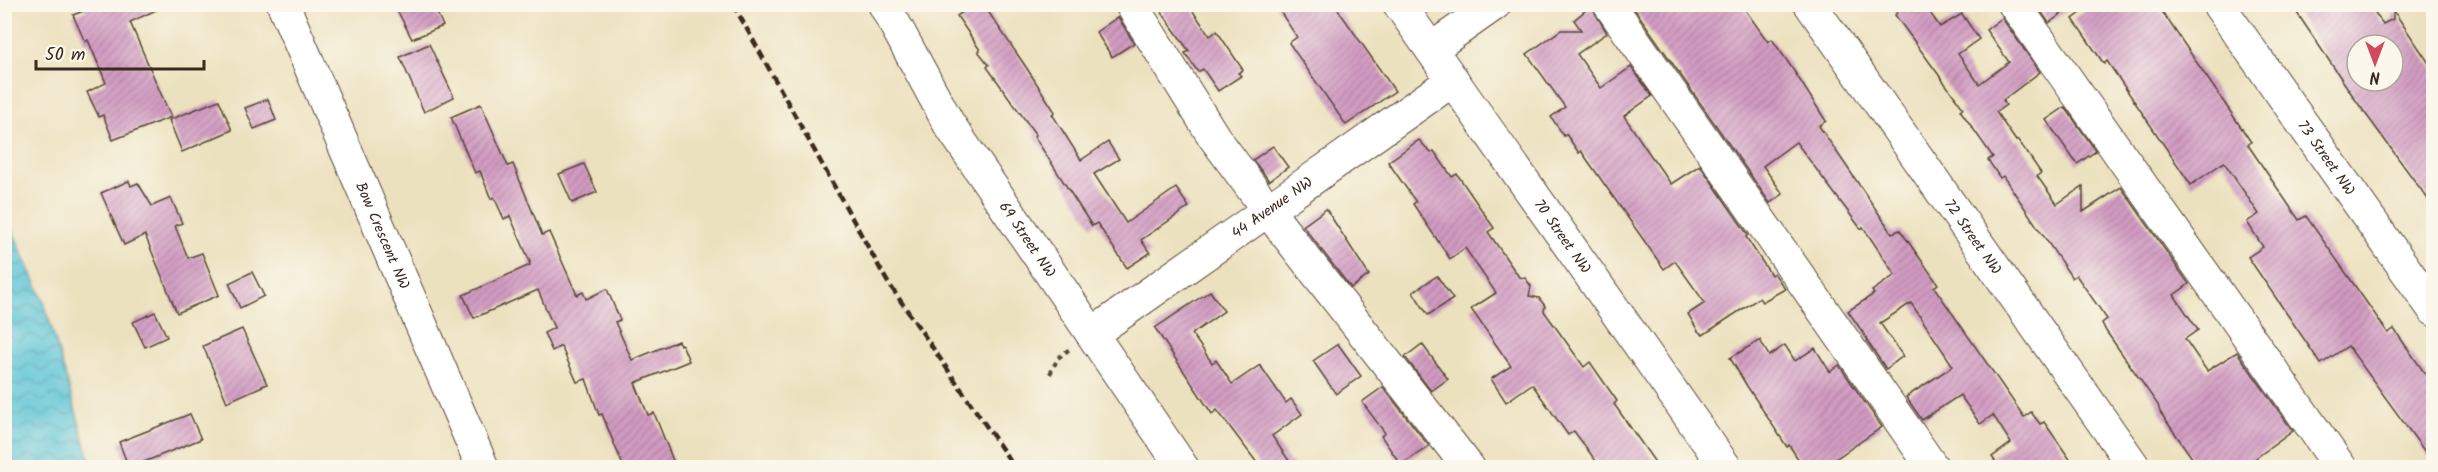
<svg xmlns="http://www.w3.org/2000/svg" width="2438" height="472" viewBox="0 0 2438 472" font-family="Kalam,sans-serif">
<style>
.water{fill:url(#water-waves);stroke:#4b777a;stroke-width:1.5}
.building{fill:url(#building-hatch);fill-rule:evenodd}
.lines{fill:none;stroke-linecap:round;stroke-linejoin:round}
.minor-casing{stroke:#564536;stroke-width:34}
.path{stroke:#564536;stroke-width:4;stroke-dasharray:4.5 4.5;stroke-linecap:butt}
.minor{stroke:#fff;stroke-width:32}
.rail{stroke:#3b2a1e;stroke-width:4.5;stroke-dasharray:9 4.5;stroke-linecap:butt}
.labels{text-anchor:middle;stroke-width:4.5;stroke-linejoin:round;paint-order:stroke}
.street-label{font-size:15px;fill:#3b2a1e;stroke:#fbf7ec}
</style>
<defs>
<pattern id="water-waves" width="16" height="10" patternUnits="userSpaceOnUse" patternTransform="scale(1.5)"><rect width="16" height="10" fill="#5bc4d7"/><path d="M0 5q4-4 8 0t8 0" fill="none" stroke="#4c9fae"/></pattern>
<pattern id="building-hatch" width="6" height="6" patternUnits="userSpaceOnUse" patternTransform="scale(1.5)"><rect width="6" height="6" fill="#d29bc3"/><path d="M-1 1l2-2M0 6l6-6M5 7l2-2" fill="none" stroke="#ac7f9e"/></pattern>
</defs>
<rect width="100%" height="100%" fill="#fbf7ec"/>
<filter id="ink" filterUnits="userSpaceOnUse"><feTurbulence type="fractalNoise" baseFrequency=".0167" numOctaves="2"/><feDisplacementMap in="SourceGraphic" scale="12" xChannelSelector="R" yChannelSelector="G"/><feConvolveMatrix kernelMatrix="1 2 1 2 8 2 1 2 1" color-interpolation-filters="sRGB"/></filter>
<filter id="wash" filterUnits="userSpaceOnUse"><feTurbulence type="fractalNoise" baseFrequency=".008" numOctaves="4" result="noise"/><feDisplacementMap in="SourceGraphic" scale="24" xChannelSelector="R" yChannelSelector="G"/><feGaussianBlur stdDeviation="1.35" result="paint"/><feColorMatrix in="noise" values="0 0 0 0 0 0 0 0 0 0 0 0 0 0 0 0 0 1.4 0 .05"/><feComposite in="paint" operator="in"/></filter>
<g filter="url(#wash)">
<rect width="100%" height="100%" fill="#ece1be"/>
<path class="water" d="M 4,212 L 44,302 L 92,467 L 5,467 Z"/>
<g id="blocks">
<g class="building">
<path d="M 83,4 L 169,4 L 130,22 L 171,117 L 113,140 L 103,115 L 99,117 L 87,92 L 106,83 L 88,40 L 85,42 L 73,15 L 86,10 Z"/>
<path d="M 394,4 L 433,4 L 443,26 L 412,39 Z"/>
<path d="M 974,4 L 983,4 L 1026,67 L 1055,112 L 1052,114 L 1081,160 L 1108,142 L 1119,159 L 1094,174 L 1126,223 L 1176,188 L 1189,207 L 1141,240 L 1150,253 L 1127,268 L 1097,223 L 1092,226 L 1034,136 L 1036,135 L 987,67 L 989,65 L 978,51 L 980,50 L 957,16 Z"/>
<path d="M 1156,4 L 1188,4 L 1210,36 L 1217,31 L 1243,70 L 1238,73 L 1241,76 L 1218,91 L 1203,69 L 1198,72 L 1185,53 L 1189,51 Z"/>
<path d="M 1275,4 L 1334,4 L 1395,91 L 1346,125 L 1289,43 L 1297,37 Z"/>
<path d="M 1631,4 L 1741,4 L 1768,42 L 1772,39 L 1794,71 L 1826,121 L 1819,126 L 1892,233 L 1900,230 L 1938,284 L 1934,287 L 2024,417 L 2031,412 L 2040,424 L 2044,422 L 2076,468 L 2000,468 L 1992,457 L 2011,443 L 1993,415 L 1980,424 L 1960,395 L 1922,420 L 1906,397 L 1953,366 L 1911,303 L 1880,323 L 1903,356 L 1886,369 L 1867,341 L 1868,340 L 1848,311 L 1874,294 L 1872,291 L 1895,275 L 1863,227 L 1861,229 L 1796,142 L 1763,166 L 1783,194 L 1770,203 Z"/>
<path d="M 1890,4 L 1924,4 L 1940,27 L 1962,14 L 1979,39 L 1958,54 L 1979,84 L 2009,62 L 1986,30 L 2002,18 L 2040,72 L 2003,100 L 2006,105 L 1996,112 L 2016,141 L 2018,140 L 2030,157 L 2041,173 L 2037,176 L 2057,204 L 2083,186 L 2083,212 L 2121,187 L 2189,284 L 2174,295 L 2198,330 L 2185,339 L 2207,371 L 2237,352 L 2293,431 L 2242,468 L 2199,468 L 2160,412 L 2158,405 L 2106,331 L 2102,323 L 2107,319 L 2076,275 L 2072,278 L 2003,176 L 2000,178 L 1988,160 L 1993,157 L 1960,110 L 1963,108 L 1895,15 L 1897,13 Z"/>
<path d="M 2036,4 L 2075,4 L 2049,23 Z"/>
<path d="M 2093,4 L 2157,4 L 2251,142 L 2248,145 L 2299,220 L 2306,216 L 2388,333 L 2394,329 L 2433,385 L 2433,463 L 2348,346 L 2321,364 L 2248,257 L 2263,247 L 2247,222 L 2259,214 L 2224,162 L 2191,185 L 2107,61 L 2104,64 L 2073,19 Z"/>
<path d="M 2291,4 L 2369,4 L 2383,24 L 2393,19 L 2393,10 L 2433,69 L 2433,206 L 2357,102 ZM 2357,45 L 2393,45 L 2393,81 L 2357,81 Z"/>
<path d="M 1591,6 L 1607,33 L 1577,54 L 1601,88 L 1631,67 L 1652,96 L 1624,116 L 1649,153 L 1671,184 L 1700,165 L 1748,235 L 1746,237 L 1771,275 L 1774,273 L 1785,289 L 1762,302 L 1759,298 L 1703,335 L 1698,331 L 1688,314 L 1705,303 L 1675,261 L 1664,269 L 1581,151 L 1579,153 L 1566,134 L 1564,136 L 1551,117 L 1565,107 L 1527,54 L 1561,30 L 1581,30 L 1574,20 Z"/>
<path d="M 1118,17 L 1134,43 L 1112,57 L 1096,32 Z"/>
<path d="M 429,44 L 454,97 L 424,112 L 400,57 Z"/>
<path d="M 268,99 L 276,120 L 254,129 L 245,108 Z"/>
<path d="M 219,100 L 232,130 L 182,152 L 169,120 Z"/>
<path d="M 481,104 L 508,166 L 513,164 L 542,235 L 549,232 L 577,295 L 583,292 L 586,299 L 607,289 L 620,320 L 615,322 L 632,360 L 678,341 L 680,345 L 682,344 L 689,361 L 635,383 L 648,415 L 654,413 L 676,468 L 624,468 L 602,414 L 599,415 L 586,379 L 577,382 L 561,346 L 552,351 L 544,333 L 554,328 L 538,290 L 474,318 L 463,295 L 530,265 L 529,262 L 530,262 L 510,216 L 504,219 L 494,197 L 491,199 L 480,171 L 475,173 L 451,117 Z"/>
<path d="M 2065,107 L 2096,151 L 2077,164 L 2046,120 Z"/>
<path d="M 1419,140 L 1431,153 L 1434,151 L 1452,177 L 1457,174 L 1494,228 L 1488,232 L 1519,277 L 1525,278 L 1531,286 L 1529,296 L 1539,298 L 1545,306 L 1544,311 L 1584,367 L 1590,362 L 1617,401 L 1614,404 L 1659,468 L 1601,468 L 1574,431 L 1568,435 L 1532,384 L 1506,402 L 1491,379 L 1511,366 L 1471,309 L 1496,293 L 1465,248 L 1450,259 L 1413,204 L 1416,202 L 1388,162 Z"/>
<path d="M 1273,146 L 1288,167 L 1269,181 L 1253,160 Z"/>
<path d="M 584,164 L 597,192 L 572,203 L 559,174 Z"/>
<path d="M 129,181 L 131,186 L 138,183 L 152,206 L 171,198 L 182,223 L 175,226 L 188,258 L 202,253 L 219,295 L 177,313 L 145,235 L 124,245 L 101,193 Z"/>
<path d="M 1326,209 L 1369,275 L 1351,288 L 1303,226 Z"/>
<path d="M 252,272 L 264,296 L 240,308 L 229,283 Z"/>
<path d="M 1437,276 L 1453,299 L 1428,315 L 1413,292 Z"/>
<path d="M 1210,291 L 1224,311 L 1192,334 L 1212,363 L 1216,360 L 1232,384 L 1260,365 L 1286,403 L 1291,399 L 1302,414 L 1272,436 L 1294,468 L 1261,468 L 1217,410 L 1212,414 L 1155,328 Z"/>
<path d="M 155,312 L 167,337 L 145,347 L 133,322 Z"/>
<path d="M 242,329 L 267,384 L 227,402 L 203,346 Z"/>
<path d="M 1760,340 L 1769,356 L 1785,345 L 1795,361 L 1815,348 L 1830,372 L 1839,365 L 1882,427 L 1834,460 L 1839,468 L 1804,468 L 1789,445 L 1787,447 L 1747,386 L 1730,358 Z"/>
<path d="M 1338,344 L 1361,376 L 1336,394 L 1313,361 Z"/>
<path d="M 1422,344 L 1448,379 L 1431,391 L 1405,357 Z"/>
<path d="M 1383,387 L 1429,446 L 1401,465 L 1381,436 L 1385,433 L 1362,402 Z"/>
<path d="M 190,414 L 201,439 L 129,468 L 119,442 Z"/>
</g>
</g>
</g>
<g filter="url(#ink)">
<use href="#blocks" fill-opacity="0" stroke="#564536" stroke-width="1.5"/>
<g class="lines">
<g class="minor-casing">
<g id="minor">
<path id="s1" d="M 283,4 L 483,468"/>
<path id="s2" d="M 884,4 L 949,124 L 1183,468"/>
<path d="M 1131,4 L 1214,137 L 1279,225 L 1469,468"/>
<path id="s3" d="M 1399,4 L 1726,468"/>
<path d="M 1609,4 L 1933,468"/>
<path id="s4" d="M 1810,4 L 2135,468"/>
<path d="M 2014,4 L 2341,468"/>
<path id="s5" d="M 2218,4 L 2434,310"/>
<path d="M 1431,49 L 1495,4"/>
<path id="s6" d="M 1092,334 L 1453,80"/>
</g>
</g>
<path class="path" d="M 1050,374 L 1058,358 L 1071,348"/>
<use href="#minor" class="minor"/>
<path class="rail" d="M 733,4 L 887,281 L 1015,468"/>
</g>
</g>
<g class="labels">
<g class="street-label">
<text dy="5" stroke="none"><textPath href="#s5" startOffset="188">73 Street NW</textPath></text>
<text dy="5" stroke="none"><textPath href="#s6" startOffset="220">44 Avenue NW</textPath></text>
<text dy="5" stroke="none"><textPath href="#s1" startOffset="252">Bow Crescent NW</textPath></text>
<text dy="5" stroke="none"><textPath href="#s3" startOffset="284">70 Street NW</textPath></text>
<text dy="5" stroke="none"><textPath href="#s4" startOffset="284">72 Street NW</textPath></text>
<text dy="5" stroke="none"><textPath href="#s2" startOffset="276">69 Street NW</textPath></text>
</g>
</g>
<rect width="2438" height="472" fill="none" stroke="#fbf7ec" stroke-width="24"/>
<g transform="translate(2375 63) rotate(180)"><circle r="28" fill="#fbf7ec" stroke="#aea59a" stroke-width="1.5"/>
<path d="M0-4.5L10 22L0 15L-10 22Z" fill="#d1495b"/>
<text y="-9" font-size="16" font-weight="bold" text-anchor="middle" fill="#3b2a1e">N</text>
</g>
<path d="M36 60v9h168v-9" fill="none" stroke="#3b2a1e" stroke-width="3"/>
<text x="45" y="60" font-size="18" fill="#3b2a1e" stroke="#fbf7ec" stroke-width="4.5" paint-order="stroke">50 m</text>
</svg>
